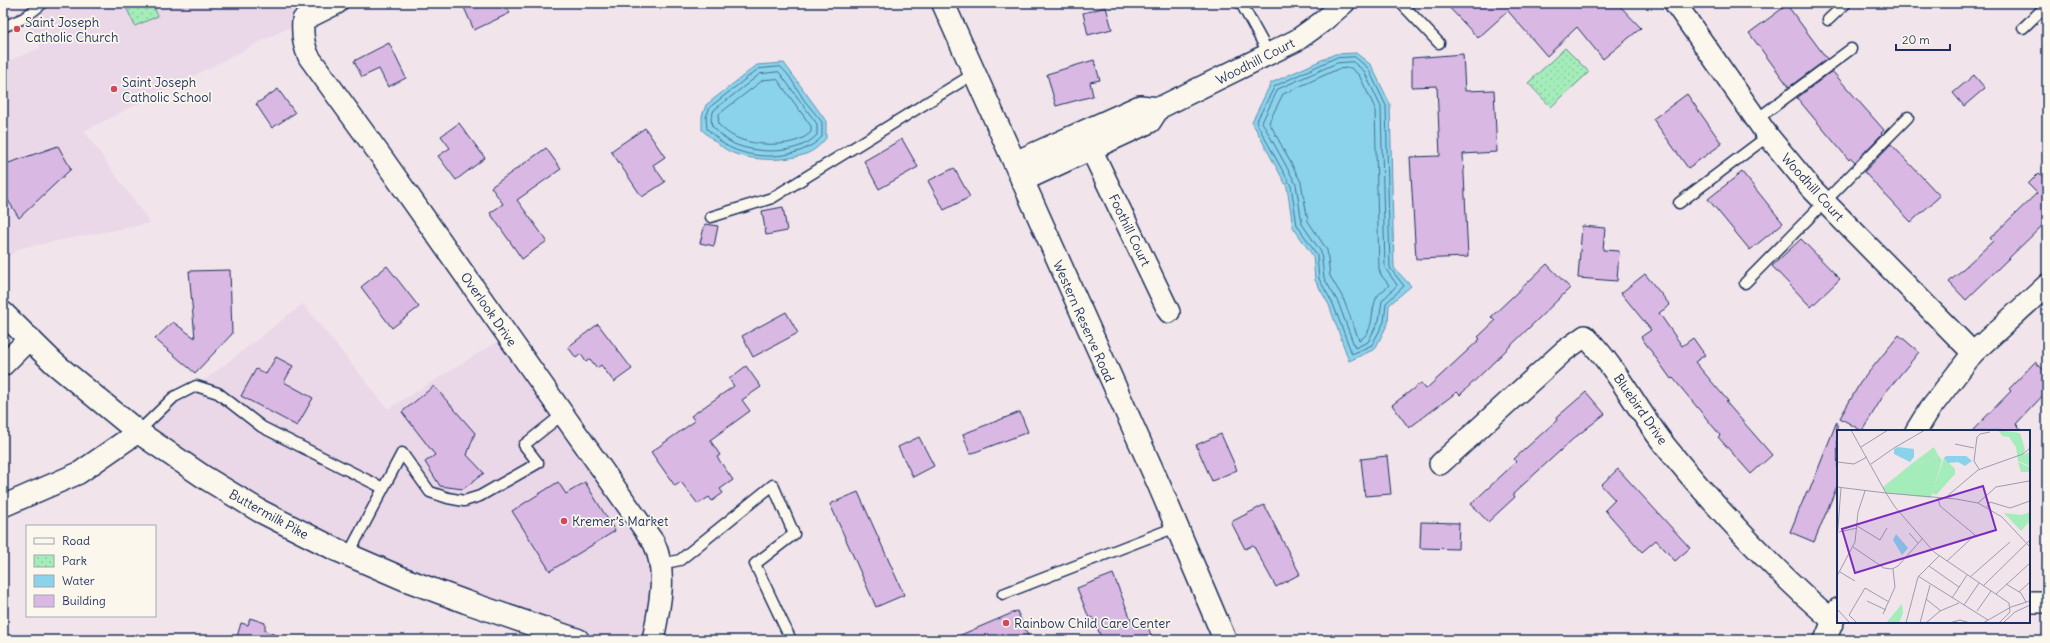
<svg xmlns="http://www.w3.org/2000/svg" width="2050" height="643" viewBox="0 0 2050 643" font-family="Delius,sans-serif">
<style>
.built{fill:#ead7e8}
.park{fill:url(#park-dots);stroke:#608e8c}
.water{fill:#8ad3eb;stroke:#5e91b3}
.lines{fill:none;stroke-linecap:round;stroke-linejoin:round}
.shore{stroke:#477196;stroke-width:1}
.building{fill:#d9b8e4;stroke:#1b2f5e}
.lane-casing{stroke:#1b2f5e;stroke-width:13}
.street-casing{stroke:#1b2f5e;stroke-width:24}
.secondary-casing{stroke:#1b2f5e;stroke-width:25}
.lane{stroke:#fbf7ec;stroke-width:10}
.street{stroke:#fbf7ec;stroke-width:21}
.secondary{stroke:#fbf7ec;stroke-width:22}
.poi-dot{fill:#d1495b;stroke:#fbf7ec;stroke-width:1.5}
.labels{text-anchor:middle;stroke-width:3.5;stroke-linejoin:round;paint-order:stroke}
.poi-label{font-size:13px;fill:#1b2f5e;stroke:#fbf7ec;text-anchor:start}
.street-label{font-size:13px;fill:#1b2f5e;stroke:#fbf7ec}
.inset-road{fill:none;stroke:#9b9cb2;stroke-width:1}
.view{fill:#7b2cbf;fill-opacity:0.15;stroke:#7b2cbf;stroke-width:2}
.inset-edge{fill:none;stroke:#1b2f5e;stroke-width:2}
</style>
<defs>
<pattern id="park-dots" width="8" height="8" patternUnits="userSpaceOnUse"><rect width="8" height="8" fill="#a4ecba"/><path d="M2 2h.1M6 6h.1" fill="none" stroke="#8dcba2" stroke-width="1.8" stroke-linecap="round"/></pattern>
</defs>
<rect width="100%" height="100%" fill="#f1e4ea"/>
<filter id="ink" filterUnits="userSpaceOnUse"><feTurbulence type="fractalNoise" baseFrequency=".025" numOctaves="2"/><feDisplacementMap in="SourceGraphic" scale="8" xChannelSelector="R" yChannelSelector="G"/><feConvolveMatrix kernelMatrix="1 2 1 2 8 2 1 2 1" color-interpolation-filters="sRGB"/></filter>
<g filter="url(#ink)">
<g class="built">
<path d="M 33,3 L 337,3 L 84,131 L 150,223 L 20,248 L 3,260 L 3,63 L 41,48 L 21,11 Z"/>
<path d="M 303,304 L 388,409 L 507,336 L 654,543 L 653,640 L 578,640 L 404,579 L 138,432 Z"/>
</g>
<g class="park">
<path d="M 124,3 L 152,3 L 158,16 L 135,26 Z"/>
<path d="M 1565,48 L 1589,72 L 1551,107 L 1528,83 Z"/>
</g>
<g class="water">
<path d="M 1356,53 L 1371,65 L 1390,104 L 1394,268 L 1411,286 L 1389,305 L 1388,323 L 1375,349 L 1349,361 L 1329,305 L 1315,280 L 1313,256 L 1293,227 L 1287,187 L 1252,122 L 1271,83 L 1335,54 Z"/>
<path d="M 784,63 L 826,121 L 826,138 C 823,142 819,146 815,149 C 797,163 748,162 729,151 C 719,146 710,137 702,130 L 702,116 L 706,105 L 757,65 Z"/>
</g>
<g class="lines">
<g class="shore">
<path d="M 1355,57 L 1368,68 L 1386,106 L 1390,268 L 1404,286 L 1386,303 L 1384,322 L 1372,345 L 1352,354 L 1333,304 L 1319,279 L 1317,255 L 1297,225 L 1291,186 L 1256,122 L 1275,86 L 1335,58 Z"/>
<path d="M 1353,62 L 1364,71 L 1381,107 L 1385,268 L 1397,285 L 1382,301 L 1379,320 L 1368,342 L 1355,348 L 1338,302 L 1324,278 L 1321,252 L 1302,224 L 1296,184 L 1262,122 L 1278,89 L 1337,63 Z"/>
<path d="M 781,67 L 789,76 L 804,100 L 822,122 L 822,137 C 801,159 758,161 731,148 C 722,144 714,135 707,129 L 706,117 L 710,107 L 758,69 Z"/>
<path d="M 1351,68 L 1359,75 L 1375,108 L 1379,269 L 1381,275 L 1389,285 C 1385,290 1378,293 1376,299 C 1370,312 1375,333 1359,340 L 1343,298 L 1330,276 L 1327,250 L 1308,221 L 1301,182 L 1269,122 L 1283,94 L 1338,69 Z"/>
<path d="M 779,72 L 817,124 L 817,135 C 798,155 758,154 734,144 C 726,140 718,132 712,126 L 711,118 L 714,110 L 760,74 Z"/>
<path d="M 777,79 L 811,126 L 811,132 C 796,148 754,147 735,137 C 729,134 723,129 718,124 L 719,114 L 763,80 Z"/>
</g>
</g>
<g class="building">
<path d="M 462,3 L 505,3 L 510,13 L 474,30 Z"/>
<path d="M 1445,3 L 1617,3 L 1641,28 L 1603,59 L 1577,27 L 1547,56 L 1508,11 L 1478,38 Z"/>
<path d="M 1787,5 L 1827,59 L 1789,87 L 1749,33 Z"/>
<path d="M 1106,7 L 1112,29 L 1088,35 L 1083,13 Z"/>
<path d="M 389,43 L 406,78 L 388,87 L 379,69 L 362,77 L 354,61 Z"/>
<path d="M 1463,54 L 1465,91 L 1494,90 L 1497,152 L 1463,154 L 1468,257 L 1416,259 L 1410,157 L 1440,156 L 1437,86 L 1412,87 L 1412,58 Z"/>
<path d="M 1094,60 L 1100,80 L 1090,82 L 1093,96 L 1056,106 L 1047,74 Z"/>
<path d="M 1832,71 L 1884,130 L 1881,133 L 1882,134 L 1855,162 L 1851,158 L 1849,160 L 1797,98 Z"/>
<path d="M 1974,75 L 1985,88 L 1964,106 L 1953,93 Z"/>
<path d="M 278,89 L 295,113 L 272,128 L 256,104 Z"/>
<path d="M 1687,94 L 1722,144 L 1688,168 L 1653,119 Z"/>
<path d="M 459,123 L 485,158 L 456,180 L 438,156 L 450,148 L 441,136 Z"/>
<path d="M 645,128 L 665,157 L 653,165 L 665,182 L 642,197 L 611,151 Z"/>
<path d="M 902,139 L 918,167 L 879,189 L 864,161 Z"/>
<path d="M 1891,144 L 1940,196 L 1911,222 L 1864,172 Z"/>
<path d="M 58,146 L 71,169 L 19,218 L 3,192 L 3,165 Z"/>
<path d="M 546,148 L 561,169 L 517,200 L 547,241 L 522,259 L 490,213 L 503,204 L 491,187 Z"/>
<path d="M 954,168 L 970,197 L 944,210 L 928,181 Z"/>
<path d="M 1742,172 L 1783,223 L 1750,250 L 1708,199 Z"/>
<path d="M 2039,173 L 2047,180 L 2047,221 L 1966,300 L 1949,282 L 1993,241 L 1990,238 L 2037,193 L 2028,184 Z"/>
<path d="M 783,207 L 787,231 L 766,235 L 762,211 Z"/>
<path d="M 705,224 L 718,226 L 714,246 L 700,243 Z"/>
<path d="M 1582,226 L 1605,228 L 1603,250 L 1619,251 L 1617,281 L 1578,278 Z"/>
<path d="M 1801,239 L 1840,279 L 1811,307 L 1772,266 Z"/>
<path d="M 1547,264 L 1570,288 L 1460,395 L 1457,392 L 1409,428 L 1392,405 L 1421,383 L 1426,389 L 1480,339 L 1478,337 L 1495,321 L 1491,317 Z"/>
<path d="M 387,266 L 419,307 L 392,328 L 361,287 Z"/>
<path d="M 230,270 L 232,334 L 195,373 L 155,339 L 173,322 L 195,338 L 189,271 Z"/>
<path d="M 1645,274 L 1670,305 L 1659,313 L 1682,346 L 1693,338 L 1705,355 L 1695,362 L 1728,401 L 1726,402 L 1772,455 L 1751,474 L 1718,437 L 1720,435 L 1673,378 L 1671,379 L 1641,337 L 1651,330 L 1621,293 Z"/>
<path d="M 786,312 L 798,333 L 753,357 L 742,336 Z"/>
<path d="M 598,324 L 632,369 L 614,382 L 601,365 L 597,368 L 590,359 L 586,362 L 581,354 L 576,358 L 568,347 Z"/>
<path d="M 1899,335 L 1919,352 L 1885,393 L 1862,431 L 1840,418 L 1860,383 Z"/>
<path d="M 276,357 L 293,366 L 284,382 L 313,398 L 297,426 L 241,396 L 256,369 L 266,374 Z"/>
<path d="M 2035,362 L 2047,373 L 2047,391 L 2016,424 L 2023,431 L 1972,431 L 2011,391 L 2009,389 Z"/>
<path d="M 746,366 L 761,387 L 742,400 L 750,411 L 710,440 L 720,455 L 717,457 L 733,480 L 720,489 L 723,493 L 712,501 L 709,497 L 698,504 L 681,482 L 675,486 L 651,452 L 695,421 L 691,416 L 734,386 L 729,379 Z"/>
<path d="M 434,386 L 475,433 L 467,455 L 484,473 L 463,489 L 440,486 L 425,462 L 435,455 L 402,412 Z"/>
<path d="M 1586,392 L 1605,414 L 1573,439 L 1513,494 L 1515,497 L 1488,522 L 1471,504 L 1516,462 L 1514,459 L 1557,420 L 1556,418 Z"/>
<path d="M 1020,412 L 1028,432 L 970,454 L 963,434 Z"/>
<path d="M 1837,421 L 1838,484 L 1814,542 L 1790,532 L 1807,491 L 1809,492 Z"/>
<path d="M 1221,434 L 1237,470 L 1212,481 L 1196,445 Z"/>
<path d="M 919,437 L 934,466 L 913,477 L 898,447 Z"/>
<path d="M 1387,456 L 1391,494 L 1365,496 L 1361,459 Z"/>
<path d="M 1618,469 L 1690,548 L 1675,561 L 1656,540 L 1642,552 L 1605,510 L 1615,500 L 1601,485 Z"/>
<path d="M 558,482 L 566,494 L 585,482 L 615,531 L 550,571 L 512,511 Z"/>
<path d="M 858,492 L 904,595 L 876,607 L 830,504 Z"/>
<path d="M 1264,505 L 1300,574 L 1276,587 L 1253,545 L 1245,549 L 1231,522 Z"/>
<path d="M 1421,522 L 1459,523 L 1458,549 L 1420,548 Z"/>
<path d="M 1113,574 L 1134,627 L 1146,622 L 1153,640 L 1102,640 L 1093,617 L 1089,618 L 1077,588 Z"/>
<path d="M 1017,611 L 1030,640 L 949,640 Z"/>
<path d="M 250,618 L 265,623 L 265,631 L 284,638 L 284,640 L 236,640 L 241,623 L 248,625 Z"/>
</g>
<g class="lines">
<g class="lane-casing">
<g id="lane">
<path d="M 1241,3 L 1269,54"/>
<path d="M 1401,3 L 1439,43"/>
<path d="M 1828,20 L 1846,3"/>
<path d="M 3,27 L 24,18 L 43,3"/>
<path d="M 2023,28 L 2047,5"/>
<path d="M 1757,119 L 1851,49"/>
<path d="M 1679,203 L 1768,136"/>
<path d="M 711,217 L 772,198 L 975,73"/>
<path d="M 1745,283 L 1908,117"/>
<path d="M 138,432 L 174,397 L 196,386 L 218,393 L 262,427 L 383,488"/>
<path d="M 348,555 L 402,453 L 430,492 L 448,498 L 464,501 L 480,496 L 538,463 L 524,445 L 563,414"/>
<path d="M 661,564 L 680,560 L 773,485 L 794,534 L 755,564 L 791,640"/>
<path d="M 1003,594 L 1176,527"/>
</g>
</g>
<g class="street-casing">
<g id="street">
<path d="M 337,3 L 303,20 C 302,34 303,45 309,57 L 383,159 L 654,543 C 668,574 659,608 653,640"/>
<path d="M 1675,3 L 1768,136 L 1811,188 L 1973,353"/>
<path d="M 1091,149 L 1169,312"/>
<path d="M 1015,162 L 1140,106 L 1159,108"/>
<path d="M 1022,181 L 1150,122 L 1159,108 L 1297,40 L 1322,22 L 1344,3"/>
<path d="M 3,365 L 30,338"/>
<path d="M 1916,431 L 1929,410 L 1973,353 L 2047,285"/>
<path d="M 1440,464 L 1564,351 L 1585,336 C 1618,369 1638,412 1667,448 C 1716,508 1775,571 1833,621"/>
<path d="M 3,506 L 79,473 L 138,432"/>
<path d="M 2029,602 L 2047,602"/>
<path d="M 1825,640 L 1838,609"/>
</g>
</g>
<g class="secondary-casing">
<g id="secondary">
<path d="M 943,3 L 1159,485 L 1225,640"/>
<path d="M 3,313 L 54,363 L 138,432 L 204,477 L 260,511 L 337,550 L 404,579 L 466,602 L 578,640"/>
</g>
</g>
<use href="#lane" class="lane"/>
<use href="#street" class="street"/>
<use href="#secondary" class="secondary"/>
</g>
</g>
<g class="poi-dot">
<circle cx="17" cy="29" r="4"/>
<circle cx="114" cy="89" r="4"/>
<circle cx="564" cy="521" r="4"/>
<circle cx="1006" cy="623" r="4"/>
</g>
<g class="labels">
<g class="poi-label">
<text x="25" y="27">Saint Joseph<tspan x="25" dy="15">Catholic Church</tspan></text>
<text x="122" y="87">Saint Joseph<tspan x="122" dy="15">Catholic School</tspan></text>
<text x="572" y="526">Kremer’s Market</text>
<text x="1014" y="628">Rainbow Child Care Center</text>
</g>
<g class="street-label">
<text transform="translate(1255 61) rotate(-27)" y="5">Woodhill Court</text>
<text transform="translate(1813 187) rotate(48)" y="5">Woodhill Court</text>
<text transform="translate(1130 230) rotate(64)" y="5">Foothill Court</text>
<text transform="translate(489 309) rotate(55)" y="5">Overlook Drive</text>
<text transform="translate(1084 321) rotate(66)" y="5">Western Reserve Road</text>
<text transform="translate(1641 409) rotate(55)" y="5">Bluebird Drive</text>
<text transform="translate(269 514) rotate(29)" y="5">Buttermilk Pike</text>
</g>
</g>
<g transform="translate(1837 430)">
<rect width="193" height="193" fill="#f1e4ea"/>
<path d="M 161,0 L 183,3 L 188,19 L 186,25 L 193,22 L 193,36 L 181,31 L 179,17 L 172,7 L 165,6 ZM 97,17 L 101,25 L 89,33 L 77,32 ZM 107,28 L 118,39 L 118,44 L 99,65 L 95,63 ZM 181,32 L 193,37 L 193,42 L 184,42 ZM 193,82 L 193,91 L 184,101 L 167,83 L 185,85 ZM 65,174 L 66,183 L 62,193 L 49,193 Z" fill="#a4ecba"/>
<path d="M 101,25 L 105,30 L 94,68 L 49,63 L 46,57 L 77,32 L 89,33 Z" fill="#a4ecba"/>
<path d="M 61,17 L 77,19 L 77,27 L 73,32 L 57,24 L 57,19 ZM 109,26 L 129,26 L 135,31 L 128,36 L 121,32 L 111,33 L 107,28 ZM 59,104 L 71,118 L 65,125 L 56,110 Z" fill="#8ad3eb"/>
<path class="inset-road" d="M 14,0 L 49,63 L 119,69 L 141,73 L 165,87 L 193,117M 118,14 L 137,18M 24,17 L 51,0M 0,32 L 17,34 L 30,27M 34,34 L 57,18 L 88,0M 142,39 L 137,31 L 140,7 L 143,4 L 153,2M 0,57 L 49,63 L 58,77 L 97,122 L 172,173 L 173,182 L 162,193M 101,68 L 103,76 L 138,105 L 110,131M 108,68 L 141,40 L 186,24 L 193,18M 141,73 L 159,57 L 192,51M 150,77 L 153,72 L 173,78 L 193,71M 20,96 L 43,110 L 50,98M 2,102 L 20,98M 72,103 L 81,113M 0,110 L 4,58M 16,117 L 47,138 L 55,139 L 61,136 L 85,109M 92,136 L 122,157M 3,142 L 18,151M 0,146 L 18,112 L 21,82 L 28,61M 81,146 L 151,190M 133,147 L 173,112M 169,154 L 184,163 L 189,172M 146,156 L 193,110M 182,162 L 193,152M 159,164 L 192,134M 115,168 L 130,145M 89,169 L 104,181M 30,171 L 49,180M 127,175 L 142,153M 0,179 L 13,193M 140,181 L 154,161M 46,184 L 58,157 L 56,139M 20,193 L 12,185 L 28,158 L 52,172M 69,193 L 81,147 L 102,126M 83,193 L 93,155M 89,193 L 103,181 L 122,173M 112,193 L 123,190 L 133,193M 146,193 L 174,177 L 193,171M 166,193 L 178,182 L 193,175"/>
<path class="view" d="M 146,56 L 159,100 L 18,143 L 5,99 Z"/>
<rect width="193" height="193" class="inset-edge"/>
</g>
<rect width="2050" height="643" fill="none" stroke="#fbf7ec" stroke-width="16"/>
<rect x="8" y="8" width="2034" height="627" fill="none" stroke="#1b2f5e" stroke-width="1.5" filter="url(#ink)"/>
<rect x="26" y="525" width="130" height="92" fill="#fbf7ec" stroke="#a1a7b3"/>
<rect x="34" y="538" width="20" height="6" fill="#fbf7ec" stroke="#a1a7b3"/>
<text x="62" y="545" font-size="12" fill="#1b2f5e">Road</text>
<rect x="34" y="555" width="20" height="12" fill="url(#park-dots)" stroke="#a1a7b3"/>
<text x="62" y="565" font-size="12" fill="#1b2f5e">Park</text>
<rect x="34" y="575" width="20" height="12" fill="#8ad3eb" stroke="#a1a7b3"/>
<text x="62" y="585" font-size="12" fill="#1b2f5e">Water</text>
<rect x="34" y="595" width="20" height="12" fill="#d9b8e4" stroke="#a1a7b3"/>
<text x="62" y="605" font-size="12" fill="#1b2f5e">Building</text>
<path d="M1896 44v6h54v-6" fill="none" stroke="#1b2f5e" stroke-width="2"/>
<text x="1902" y="44" font-size="12" fill="#1b2f5e" stroke="#fbf7ec" stroke-width="3" paint-order="stroke">20 m</text>
</svg>
